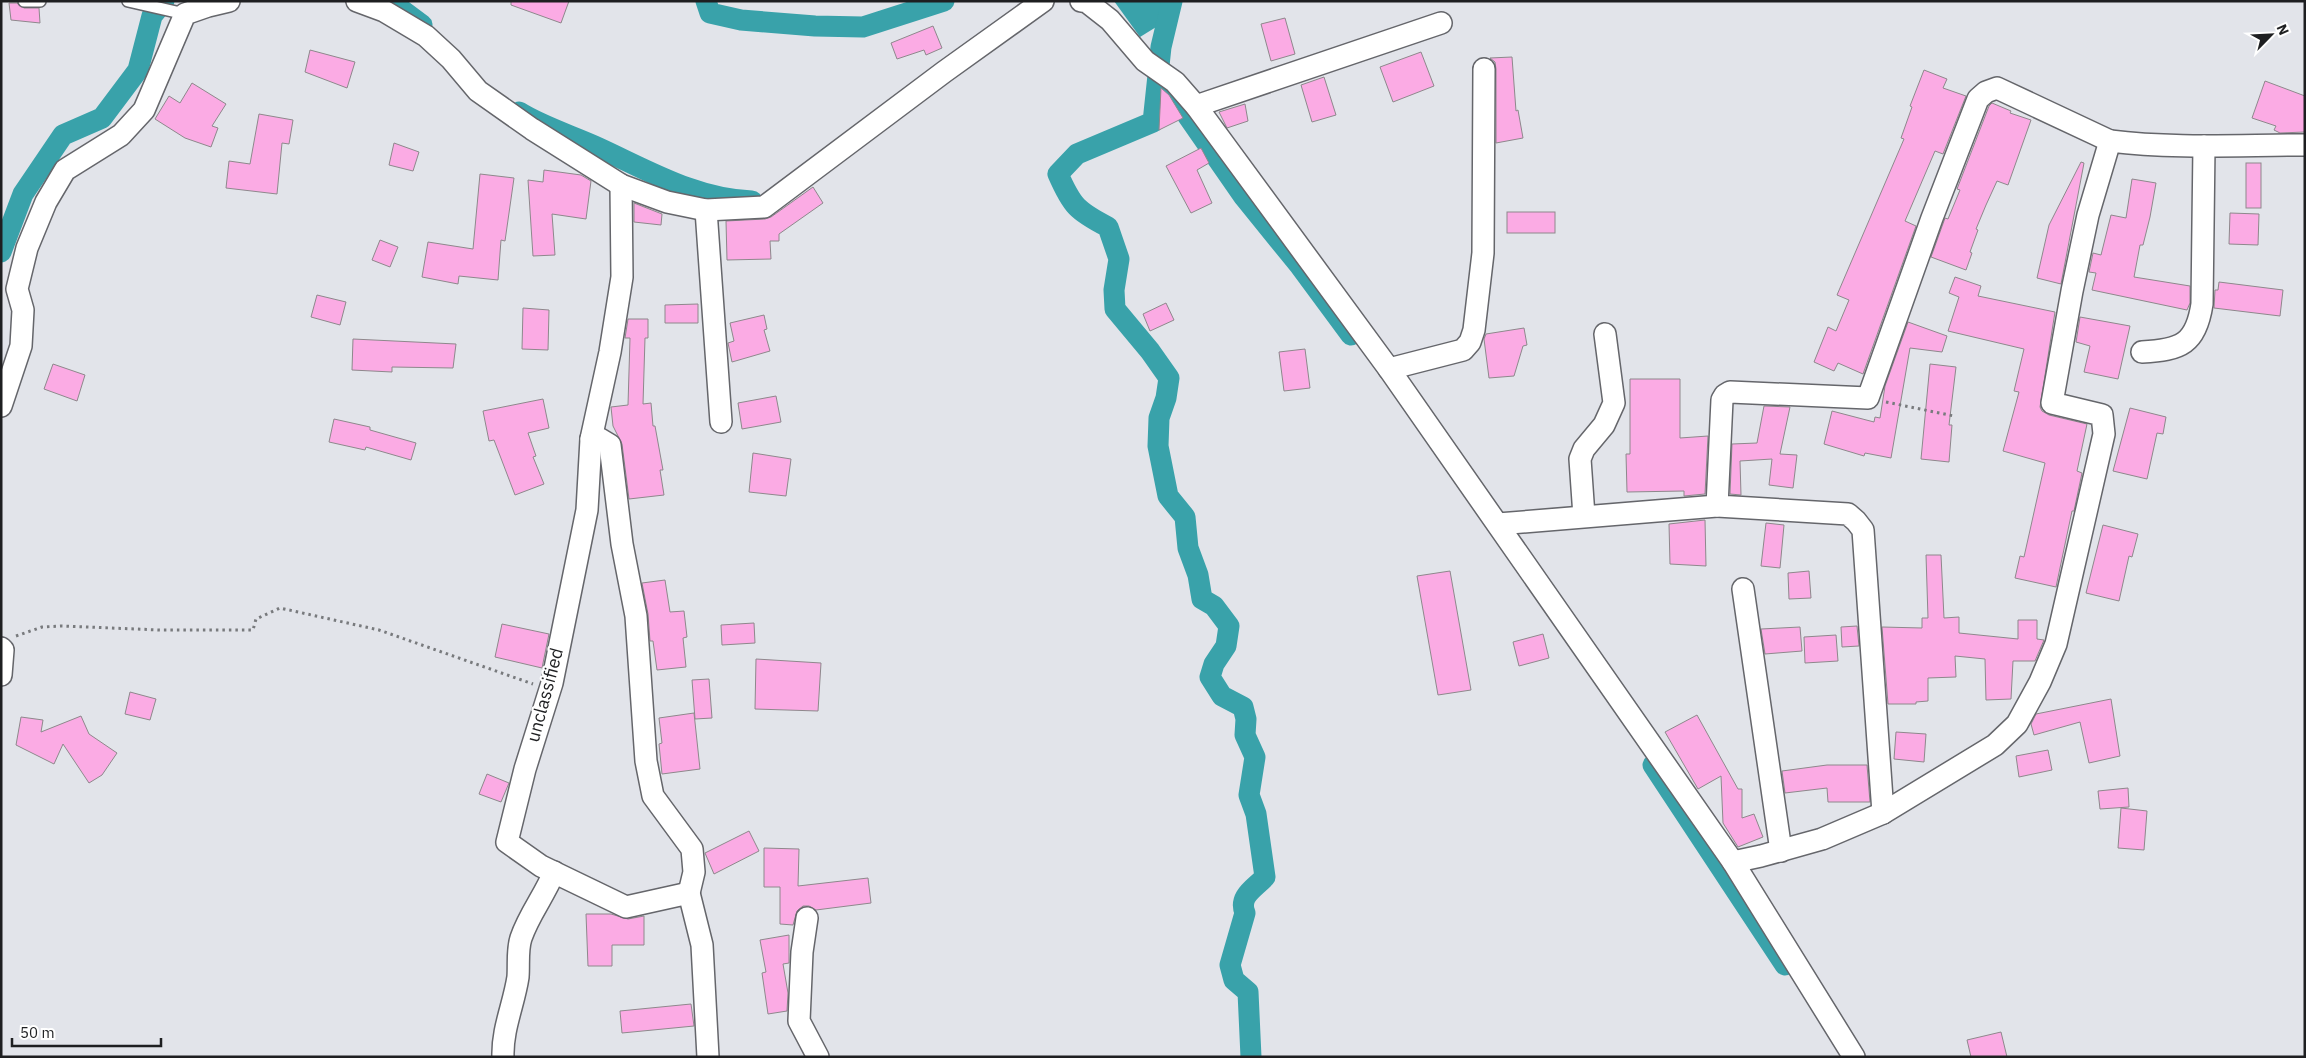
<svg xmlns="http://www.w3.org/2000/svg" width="2306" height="1058" viewBox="0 0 2306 1058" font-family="'IBM Plex Sans',sans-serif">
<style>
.water{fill:#39a2aa}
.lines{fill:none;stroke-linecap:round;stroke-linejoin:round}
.canal{stroke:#39a2aa;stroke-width:21}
.building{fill:#fbabe4;stroke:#8e888c}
.service-casing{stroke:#65666b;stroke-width:14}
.minor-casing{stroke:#65666b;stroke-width:24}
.path{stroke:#787a7d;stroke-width:3;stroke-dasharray:2.5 4;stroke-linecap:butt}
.service{stroke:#fff;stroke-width:11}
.minor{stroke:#fff;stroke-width:21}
.labels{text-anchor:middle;stroke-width:4.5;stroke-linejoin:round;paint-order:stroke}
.street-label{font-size:18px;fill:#1e1f21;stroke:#fff}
</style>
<rect width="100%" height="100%" fill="#e2e4ea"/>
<path class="water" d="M 1114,1 L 1166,1 L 1161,24 L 1140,37 Z"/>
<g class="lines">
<g class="canal">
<path d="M 390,1 L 422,25"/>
<path d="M 706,1 L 710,13 L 741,20 L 815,26 L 863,27 L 944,1"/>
<path d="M 1172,1 L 1161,47 L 1153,122 L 1077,154 L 1058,174 C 1072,206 1077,211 1108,227 L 1119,259 L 1114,290 L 1115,309 L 1150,351 L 1169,378 L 1166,398 L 1159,418 L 1158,446 L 1168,496 L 1185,517 L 1188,548 L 1198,575 L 1202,599 L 1214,606 L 1229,626 L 1226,646 L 1214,664 L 1210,677 L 1222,696 L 1243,707 L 1246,719 L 1245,735 L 1255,757 L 1249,795 L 1256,814 L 1265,877 C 1255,888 1238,896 1245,913 L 1230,965 L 1234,980 L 1248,992 L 1251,1057"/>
<path d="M 1160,76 L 1244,197 L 1300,266 L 1351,335"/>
<path d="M 519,112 C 543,127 573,136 599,148 C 649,171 696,199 752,201"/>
<path d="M 1,252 L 23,194 L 63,135 L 102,118 L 138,70 L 152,16 L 164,1"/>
<path d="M 1653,765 L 1785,965"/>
</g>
</g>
<g class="building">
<path d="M 511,1 L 569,1 L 561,23 L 511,5 Z"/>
<path d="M 9,3 L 17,3 L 24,8 L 39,8 L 40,23 L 11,20 Z"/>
<path d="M 1285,18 L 1295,54 L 1271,61 L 1261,24 Z"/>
<path d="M 933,26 L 942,48 L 926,55 L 924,50 L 897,59 L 891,43 Z"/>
<path d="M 310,50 L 355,62 L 347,88 L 305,72 Z"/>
<path d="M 1421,52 L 1434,86 L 1393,102 L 1380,67 Z"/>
<path d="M 1512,57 L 1516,111 L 1518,110 L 1523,138 L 1496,143 L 1496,69 L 1495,62 L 1490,58 Z"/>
<path d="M 1924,70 L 1947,79 L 1943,88 L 1966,96 L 1943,154 L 1935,151 L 1905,221 L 1916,226 L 1863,374 L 1838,363 L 1834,371 L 1814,362 L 1828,327 L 1836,331 L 1849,300 L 1837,295 L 1904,139 L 1901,138 L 1912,107 L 1910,106 Z"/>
<path d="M 1324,77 L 1336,115 L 1312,122 L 1301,85 Z"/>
<path d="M 2265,81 L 2305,96 L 2305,132 L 2280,133 L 2274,130 L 2276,126 L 2252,118 Z"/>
<path d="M 192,83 L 226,104 L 212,126 L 218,128 L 211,147 L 185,138 L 155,119 L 169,96 L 180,103 Z"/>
<path d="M 1161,88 L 1169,95 L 1183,118 L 1159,130 Z"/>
<path d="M 1992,103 L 2011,111 L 2010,113 L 2031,120 L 2008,185 L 1997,181 L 1986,205 L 1976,229 L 1978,230 L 1970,252 L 1972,253 L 1966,270 L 1931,257 L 1945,218 L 1948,219 L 1960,190 L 1957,189 L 1989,106 Z"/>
<path d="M 1245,104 L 1248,121 L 1227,128 L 1219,112 Z"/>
<path d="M 259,114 L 293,120 L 289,144 L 282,143 L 277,194 L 226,188 L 229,161 L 250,164 Z"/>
<path d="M 394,143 L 419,152 L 413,171 L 389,165 Z"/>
<path d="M 1201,148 L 1209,163 L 1197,170 L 1212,203 L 1191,213 L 1166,166 Z"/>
<path d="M 2081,162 L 2084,163 L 2061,284 L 2037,278 L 2049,225 Z"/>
<rect x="2246" y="163" width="15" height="45"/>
<path d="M 544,170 L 581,175 L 591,181 L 586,219 L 552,214 L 555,255 L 533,256 L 528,180 L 543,182 Z"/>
<path d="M 480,174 L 514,178 L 505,241 L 501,240 L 498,280 L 459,276 L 458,284 L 422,277 L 428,242 L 473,249 Z"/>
<path d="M 2132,179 L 2156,183 L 2150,217 L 2143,245 L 2140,245 L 2134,277 L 2190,286 L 2190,303 L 2187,310 L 2092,290 L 2096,273 L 2089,272 L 2093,253 L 2101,255 L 2111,215 L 2126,218 Z"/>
<path d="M 813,187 L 823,203 L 779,234 L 779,241 L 770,241 L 771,259 L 727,260 L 726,221 L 765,219 L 771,217 Z"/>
<path d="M 634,203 L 662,214 L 661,225 L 634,222 Z"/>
<rect x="1507" y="212" width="48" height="21"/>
<path d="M 2230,213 L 2259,214 L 2258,245 L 2229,244 Z"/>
<path d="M 380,240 L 398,247 L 390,267 L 372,260 Z"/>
<path d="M 1955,277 L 1981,286 L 1978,296 L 2055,312 L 2040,407 L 2042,411 L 2049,415 L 2087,424 L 2077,471 L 2082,473 L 2074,511 L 2072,511 L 2056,587 L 2015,578 L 2020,556 L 2024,557 L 2045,463 L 2003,451 L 2019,392 L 2014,391 L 2024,349 L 1948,331 L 1959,297 L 1949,293 Z"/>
<path d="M 2219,282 L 2283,290 L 2280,316 L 2214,308 L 2215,290 L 2218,290 Z"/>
<path d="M 317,295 L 346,302 L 340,325 L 311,317 Z"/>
<path d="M 1166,303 L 1174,320 L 1150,331 L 1143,314 Z"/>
<path d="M 698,304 L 698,323 L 665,323 L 665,305 Z"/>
<path d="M 523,308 L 549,310 L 548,350 L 522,349 Z"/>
<path d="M 764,315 L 767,329 L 764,330 L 770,351 L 732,362 L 728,343 L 734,341 L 730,323 Z"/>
<path d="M 2080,317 L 2130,326 L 2118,379 L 2084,372 L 2090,346 L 2076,342 Z"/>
<path d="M 628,319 L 648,319 L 648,338 L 645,338 L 643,404 L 651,403 L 653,426 L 655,426 L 663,470 L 660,470 L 664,495 L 629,499 L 622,444 L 613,426 L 611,407 L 628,405 L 630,338 L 625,338 Z"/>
<path d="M 1908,322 L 1947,336 L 1942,352 L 1910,348 L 1891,458 L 1865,453 L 1864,456 L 1824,444 L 1832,411 L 1874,422 L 1875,417 L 1880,418 L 1885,386 Z"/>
<path d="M 1524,328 L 1527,345 L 1523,346 L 1514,376 L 1489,378 L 1484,339 L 1486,334 Z"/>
<path d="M 353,339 L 456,344 L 453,368 L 392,367 L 392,372 L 352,370 Z"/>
<path d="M 1305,349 L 1310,388 L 1284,391 L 1279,352 Z"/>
<path d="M 53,364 L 85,375 L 77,401 L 44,389 Z"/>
<path d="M 1930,364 L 1956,367 L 1949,425 L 1952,425 L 1949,462 L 1921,459 Z"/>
<path d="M 1630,379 L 1680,379 L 1680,438 L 1708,436 L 1705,494 L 1684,496 L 1684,491 L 1627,492 L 1626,454 L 1630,454 Z"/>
<path d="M 776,396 L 781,422 L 742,429 L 738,403 Z"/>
<path d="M 543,399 L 549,428 L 528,433 L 536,456 L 533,457 L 544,484 L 515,495 L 494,440 L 489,441 L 483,411 Z"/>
<path d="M 1764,406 L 1790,407 L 1780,454 L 1797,455 L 1793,488 L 1769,485 L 1772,459 L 1740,461 L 1741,495 L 1730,494 L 1732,444 L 1757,443 Z"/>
<path d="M 2130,408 L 2166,417 L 2163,434 L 2157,433 L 2147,479 L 2113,471 Z"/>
<path d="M 334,419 L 370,427 L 370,430 L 416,443 L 411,460 L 366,447 L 365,450 L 329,442 Z"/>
<path d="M 753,453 L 791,459 L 786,496 L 749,492 Z"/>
<path d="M 1705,520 L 1706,566 L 1670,564 L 1669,524 Z"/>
<path d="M 1766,523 L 1784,525 L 1780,568 L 1761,566 Z"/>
<path d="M 2103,525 L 2138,534 L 2132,557 L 2129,556 L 2119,601 L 2086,593 Z"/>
<path d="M 1926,555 L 1941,555 L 1944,618 L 1959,617 L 1959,633 L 2018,639 L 2018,620 L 2037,620 L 2037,639 L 2044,640 L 2035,661 L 2013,661 L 2011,699 L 1986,700 L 1985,659 L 1955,656 L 1956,677 L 1928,678 L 1928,701 L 1916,702 L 1916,704 L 1888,704 L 1882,627 L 1922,628 L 1922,618 L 1928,618 Z"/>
<path d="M 1450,571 L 1471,690 L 1438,695 L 1417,576 Z"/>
<path d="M 1809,571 L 1811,598 L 1789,599 L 1788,573 Z"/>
<path d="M 665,580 L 670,612 L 684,611 L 687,637 L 683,638 L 686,667 L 657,670 L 653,641 L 650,641 L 648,614 L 642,583 Z"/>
<path d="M 754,623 L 755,643 L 722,645 L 721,625 Z"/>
<path d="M 502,624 L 549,634 L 542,668 L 495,657 Z"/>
<path d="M 1857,626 L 1859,646 L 1842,647 L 1841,627 Z"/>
<path d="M 1800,627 L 1802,651 L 1765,654 L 1761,629 Z"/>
<path d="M 1543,634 L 1549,658 L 1519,666 L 1513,642 Z"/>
<path d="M 1836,635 L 1838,661 L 1805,663 L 1804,637 Z"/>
<path d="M 756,659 L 821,663 L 818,711 L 755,709 Z"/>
<path d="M 709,679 L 712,718 L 695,719 L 692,680 Z"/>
<path d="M 130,692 L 156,699 L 150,720 L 125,714 Z"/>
<path d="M 2111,699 L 2120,756 L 2089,763 L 2080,722 L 2034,735 L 2031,724 L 2036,714 Z"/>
<path d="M 694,713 L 700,769 L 662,774 L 659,744 L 662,743 L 659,718 Z"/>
<path d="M 1697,715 L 1738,789 L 1742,789 L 1742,818 L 1754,814 L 1763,837 L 1738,847 L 1723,823 L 1721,776 L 1698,789 L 1665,732 Z"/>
<path d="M 81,716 L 89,734 L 117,753 L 102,775 L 89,783 L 63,744 L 54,764 L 16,745 L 21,717 L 43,720 L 41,732 Z"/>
<path d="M 1896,732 L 1926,734 L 1924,762 L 1894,759 Z"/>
<path d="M 2048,750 L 2052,770 L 2019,777 L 2016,756 Z"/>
<path d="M 1827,765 L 1867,765 L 1870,802 L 1828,802 L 1827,788 L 1785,793 L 1782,771 Z"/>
<path d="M 487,774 L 509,783 L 501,802 L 479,794 Z"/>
<path d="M 2128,788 L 2129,807 L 2100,809 L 2098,791 Z"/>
<path d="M 2121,808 L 2147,811 L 2144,850 L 2118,848 Z"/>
<path d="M 749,831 L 759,851 L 714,874 L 705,853 Z"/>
<path d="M 764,848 L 799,849 L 798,886 L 868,878 L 871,903 L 816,910 L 809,906 L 803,906 L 797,911 L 793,925 L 780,924 L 780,887 L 764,887 Z"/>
<path d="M 586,914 L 611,914 L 628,919 L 644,916 L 644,945 L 612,945 L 612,966 L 588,966 Z"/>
<path d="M 789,935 L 789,963 L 783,964 L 788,993 L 787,1011 L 768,1014 L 762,973 L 766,972 L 760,940 Z"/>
<path d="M 691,1004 L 694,1026 L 622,1033 L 620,1011 Z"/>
<path d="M 2001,1032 L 2007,1057 L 1971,1057 L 1967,1040 Z"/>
</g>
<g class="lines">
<g class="service-casing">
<g id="service">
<path d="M 24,1 L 40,1"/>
<path d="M 128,1 L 185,14"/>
</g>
</g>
<g class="minor-casing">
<g id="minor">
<path d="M 357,1 L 384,11 L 426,36 L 451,59 L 478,91 L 532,129 L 621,185 L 667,202 L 706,210 L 764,207 L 944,72 L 1043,1"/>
<path d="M 1081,1 L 1087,2 L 1110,20 L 1145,61 L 1175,82 L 1196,106 L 1389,369 L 1733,862 L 1854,1057"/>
<path d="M 1196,106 L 1441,23"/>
<path d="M 621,185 L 622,277 L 610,352 L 591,439 L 587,510 L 552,683 L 525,769 L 507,842 L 541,866 L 626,907 L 689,893 L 702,945 L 708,1057"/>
<path d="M 706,210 L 721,422"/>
<path d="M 2142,352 C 2181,350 2196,344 2202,304 L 2204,146"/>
<path d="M 1389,369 L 1463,350 L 1470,342 L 1474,330 L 1483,253 L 1484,69"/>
<path d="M 1,406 L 21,346 L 23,310 L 17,289 L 27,248 L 46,202 L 65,170 L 121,135 L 144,110 L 185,14 L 208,6 L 229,1"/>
<path d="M 591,439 L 600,439 L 610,445 L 622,544 L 636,616 L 646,761 L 653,796 L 692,849 L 694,872 L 689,893"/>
<path d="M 1584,516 L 1580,459 L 1584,449 L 1604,425 L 1614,403 L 1605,334"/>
<path d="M 1498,524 L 1717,506"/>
<path d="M 1743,589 L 1781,851"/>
<path d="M 1,648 L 3,650 L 1,675"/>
<path d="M 1883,813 L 1863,530 L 1856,521 L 1848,514 L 1717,506 L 1722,400 L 1725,395 L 1730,392 L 1868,398 L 1932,218 L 1978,99 L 1986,92 L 1997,88 L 2110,141"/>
<path d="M 1733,862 L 1761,856 L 1822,839 L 1883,813 L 1995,745 L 2017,724 L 2040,682 L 2056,644 L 2104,434 L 2102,415 L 2052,403 L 2072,291 L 2088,215 L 2110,141 C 2174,149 2240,145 2305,145"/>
<path d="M 807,918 L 802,952 L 799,1021 L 818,1057"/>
<path d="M 503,1057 C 502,1029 514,1004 518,977 C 519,964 517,950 521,938 C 529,914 545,895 554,872"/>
</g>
</g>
<g class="path">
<path d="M 1886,402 L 1954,416"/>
<path d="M 16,636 L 42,627 L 62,626 L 160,630 L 253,630 L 256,619 L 280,608 L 379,630 L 533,684"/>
</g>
<use href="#service" class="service"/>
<use href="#minor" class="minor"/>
</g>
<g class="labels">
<g class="street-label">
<text transform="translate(545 695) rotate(-75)" y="6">unclassified</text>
</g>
</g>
<rect width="2306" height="1058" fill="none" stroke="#1e1f21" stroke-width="5"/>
<g transform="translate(2271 35) rotate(66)" stroke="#ffffff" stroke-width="4" paint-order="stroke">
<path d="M0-4L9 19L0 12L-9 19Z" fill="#1e1f21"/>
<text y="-8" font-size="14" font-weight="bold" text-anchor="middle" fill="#1e1f21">N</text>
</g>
<path d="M12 1038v8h149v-8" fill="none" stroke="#1e1f21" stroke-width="2.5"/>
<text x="20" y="1038" font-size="15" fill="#1e1f21" stroke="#ffffff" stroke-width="4" paint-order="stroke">50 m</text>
</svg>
